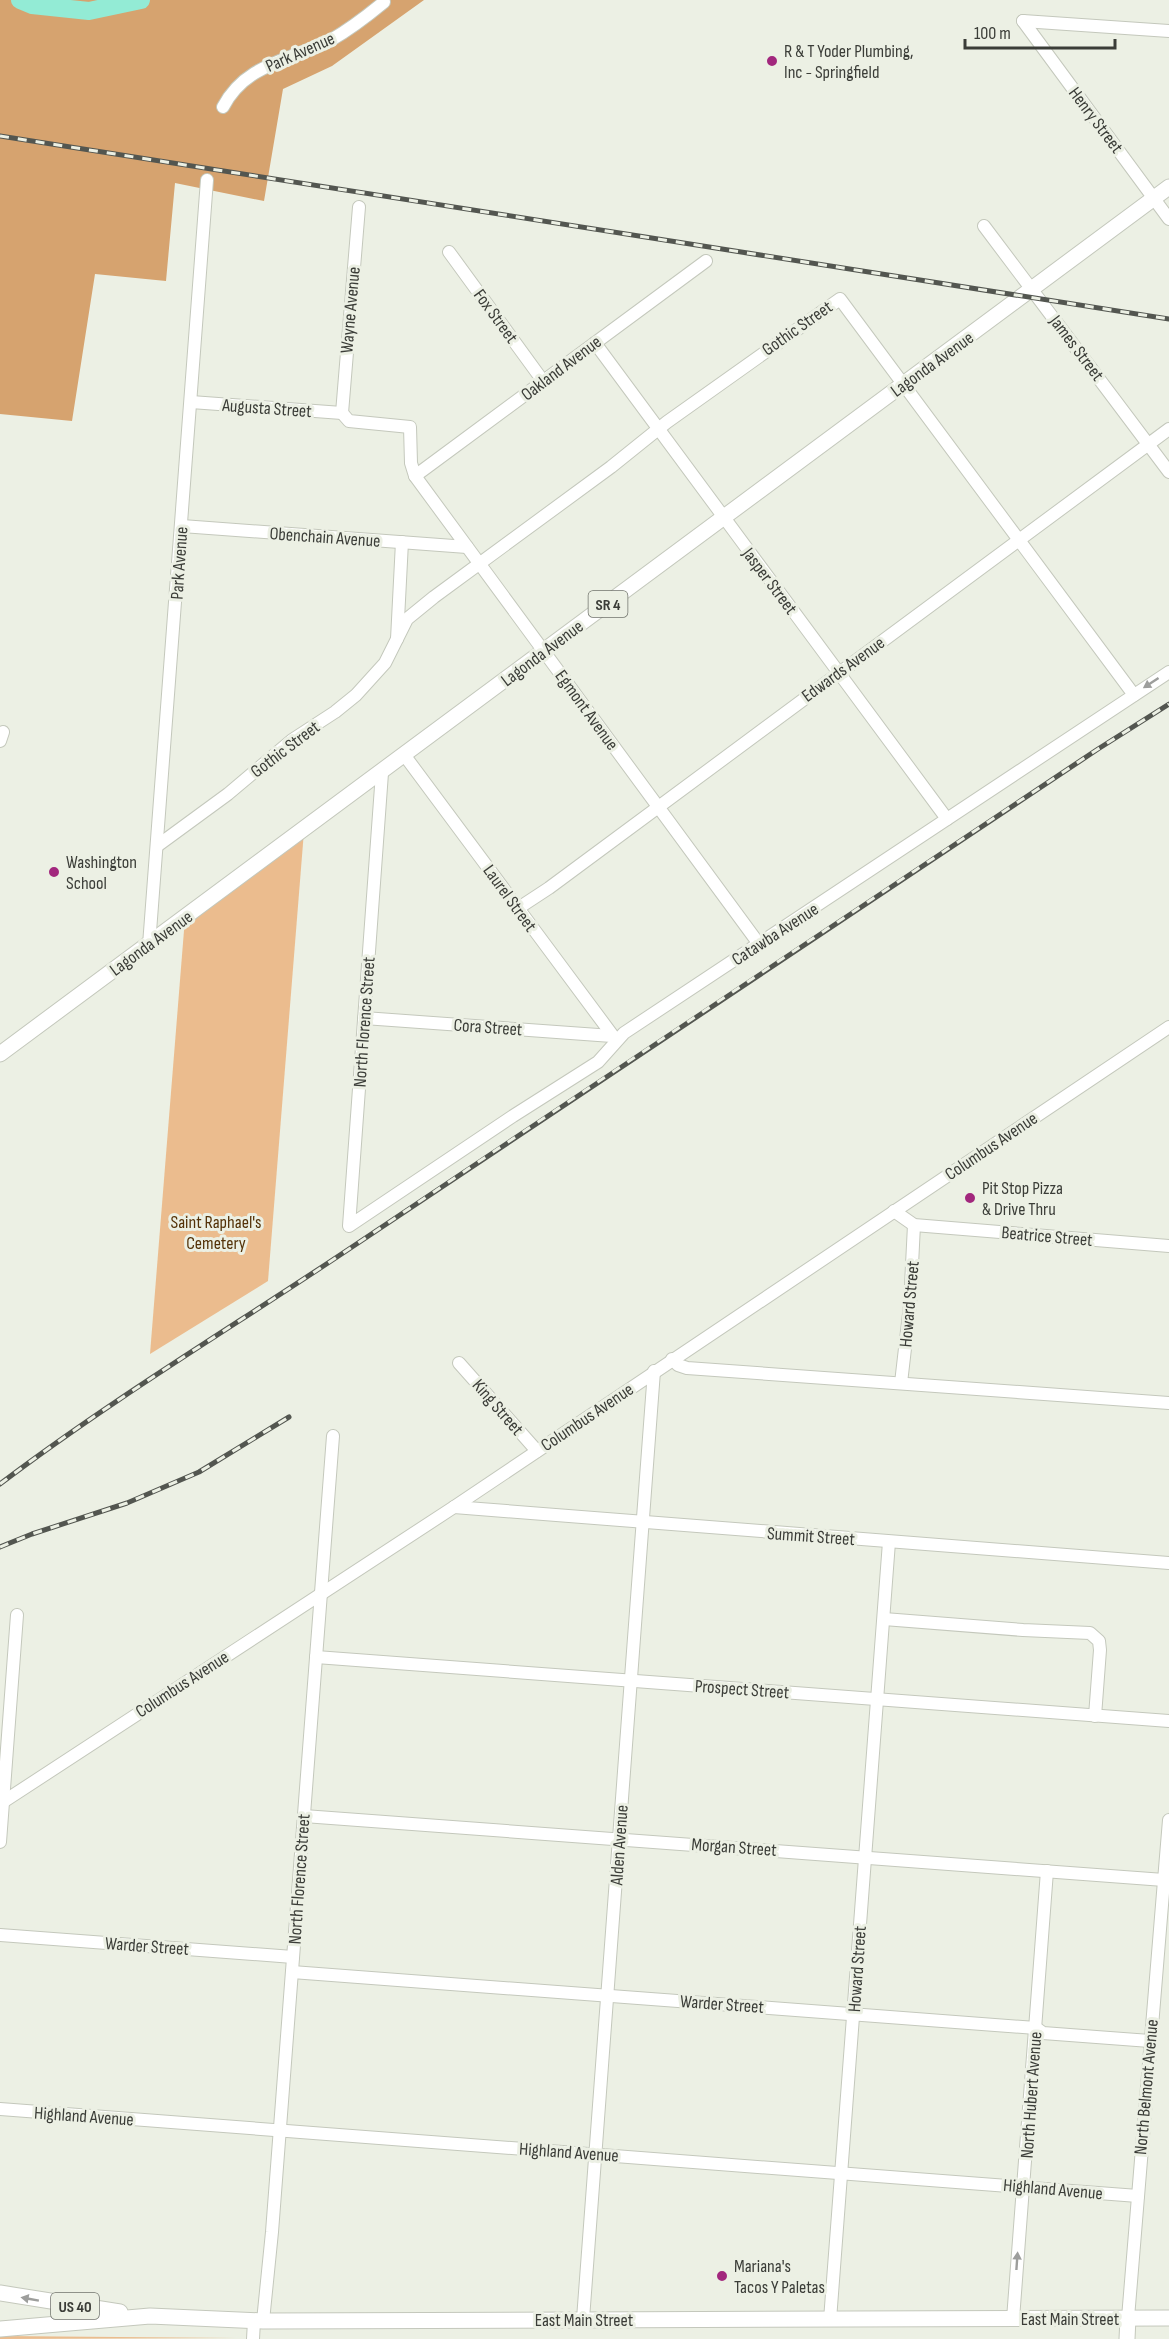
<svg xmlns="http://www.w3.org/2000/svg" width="1169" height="2339" viewBox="0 0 1169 2339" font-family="'Sofia Sans Condensed',sans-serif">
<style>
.green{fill:#ebbc8e}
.forest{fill:#d6a36f}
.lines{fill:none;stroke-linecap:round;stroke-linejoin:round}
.river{stroke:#93ebd5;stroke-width:18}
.minor-casing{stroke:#c4c8bc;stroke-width:14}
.major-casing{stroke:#c4c8bc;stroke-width:17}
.minor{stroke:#fff;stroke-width:12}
.major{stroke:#fff;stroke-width:15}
.rail-casing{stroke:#535650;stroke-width:5}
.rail{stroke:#ecf0e4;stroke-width:3;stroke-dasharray:9;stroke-linecap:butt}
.oneway{fill:#9d9e9c}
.poi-dot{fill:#a2277d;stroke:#ecf0e4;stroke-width:2}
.labels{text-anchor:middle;stroke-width:6;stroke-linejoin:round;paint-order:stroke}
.shield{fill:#ecf0e4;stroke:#70736c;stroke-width:1.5}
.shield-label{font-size:16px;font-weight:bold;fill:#3b3d38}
.poi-label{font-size:18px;fill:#3b3d38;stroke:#ecf0e4;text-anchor:start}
.street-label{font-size:18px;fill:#3b3d38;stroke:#ecf0e4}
.park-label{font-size:18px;fill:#543208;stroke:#ecf0e4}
</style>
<rect width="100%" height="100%" fill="#ecf0e4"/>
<g class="green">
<path d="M 304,831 L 268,1281 L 150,1354 L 185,918 Z"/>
<path d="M 0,2336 L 236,2338 L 0,2339 Z"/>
</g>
<path class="forest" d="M 0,0 L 424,0 L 332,66 L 283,89 L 264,201 L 175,183 L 166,281 L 95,274 L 72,421 L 0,414 Z"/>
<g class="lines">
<path class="river" d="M 20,0 L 32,5 L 89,11 L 141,0"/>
<g class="minor-casing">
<g id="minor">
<path d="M 1023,21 L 1169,219"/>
<path d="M 1023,21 L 1169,31"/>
<path d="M 223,107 C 246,63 290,61 331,40 C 350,29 367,16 384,2"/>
<path d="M 984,226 L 1169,472"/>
<path d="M 449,252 L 543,381"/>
<path d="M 595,343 L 947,819"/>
<path d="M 191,402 L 342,413"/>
<path d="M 342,413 L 349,421 L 410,427 L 411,463 L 415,476 L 759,944"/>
<path d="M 342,413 L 359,207"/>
<path d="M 415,476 L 706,261"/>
<path d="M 182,526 L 467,547"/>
<path d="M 397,639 L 407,619 L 434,597 L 611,467 L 667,422 L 840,299 L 1134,695"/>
<path d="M 0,741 L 3,732"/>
<path d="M 405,756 L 616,1040"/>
<path d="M 382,773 L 349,1226 L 513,1116 L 598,1062 L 624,1033 L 1169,672"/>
<path d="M 157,846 L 228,794 L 292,740 L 335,712 L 356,695 L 385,663 L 397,639 L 402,542"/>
<path d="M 517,909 L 549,888 L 1169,429"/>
<path d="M 149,945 L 207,180"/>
<path d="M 364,1018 L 612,1036"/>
<path d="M 894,1211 L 914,1225 L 1169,1246"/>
<path d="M 672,1359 L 678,1365 L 687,1368 L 1169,1403"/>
<path d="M 459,1363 L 537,1451"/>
<path d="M 901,1383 L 910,1305 L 914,1225"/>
<path d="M 454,1507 L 1169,1563"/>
<path d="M 884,1619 L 1023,1630 L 1090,1633 L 1099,1641 L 1100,1650 L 1095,1716"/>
<path d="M 316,1657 L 1169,1721"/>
<path d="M 3,1802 L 454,1507 L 1169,1027"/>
<path d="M 304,1816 L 1164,1880"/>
<path d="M 0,1842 L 17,1615"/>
<path d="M 0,1935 L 293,1957"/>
<path d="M 292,1972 L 1036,2028 L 1043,2033 L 1150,2041"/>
<path d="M 0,2109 L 1138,2196"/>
<path d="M 1128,2318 L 1169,1820"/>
<path d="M 583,2319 L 654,1371"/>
<path d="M 1013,2319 L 1047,1871"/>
<path d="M 830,2320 L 889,1542"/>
<path d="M 263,2321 L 272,2232 L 333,1436"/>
<path d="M 253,2339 L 254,2321"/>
</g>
</g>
<g class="major-casing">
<g id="major">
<path d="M 0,1054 L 1169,187"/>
<path d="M 0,2293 L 120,2312"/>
<path d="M 0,2329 L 150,2316 L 263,2321 L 1169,2318"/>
<path d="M 1127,2339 L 1128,2318"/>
</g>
</g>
<use href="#minor" class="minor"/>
<use href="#major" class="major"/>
<g class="rail-casing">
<g id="rail">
<path d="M 0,136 L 1169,319"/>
<path d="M 0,1484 C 115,1397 239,1323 358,1243 C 604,1077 851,913 1098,749 L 1169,704"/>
<path d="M 0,1547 L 32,1534 L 127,1503 L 199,1472 L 289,1417"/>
</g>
</g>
<use href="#rail" class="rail"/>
</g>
<defs><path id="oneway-solid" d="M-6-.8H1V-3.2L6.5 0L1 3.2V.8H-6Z" transform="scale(1.5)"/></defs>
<g class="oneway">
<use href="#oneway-solid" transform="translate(1151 683) rotate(147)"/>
<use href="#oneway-solid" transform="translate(1017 2261) rotate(-86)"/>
<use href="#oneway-solid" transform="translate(30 2299) rotate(-170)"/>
</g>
<g class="poi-dot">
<circle cx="772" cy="61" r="6"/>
<circle cx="54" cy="872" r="6"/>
<circle cx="970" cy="1198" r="6"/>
<circle cx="722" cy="2276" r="6"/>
</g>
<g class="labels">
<g class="shield">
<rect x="588.5" y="591" width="39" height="26" rx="4.5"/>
<rect x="51" y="2293" width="48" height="26" rx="4.5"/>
</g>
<g class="shield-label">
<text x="608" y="610">SR 4</text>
<text x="75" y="2312">US 40</text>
</g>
<g class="poi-label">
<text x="784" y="57">R &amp; T Yoder Plumbing,<tspan x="784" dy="21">Inc - Springfield</tspan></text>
<text x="66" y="868">Washington<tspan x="66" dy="21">School</tspan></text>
<text x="982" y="1194">Pit Stop Pizza<tspan x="982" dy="21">&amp; Drive Thru</tspan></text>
<text x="734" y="2272">Mariana's<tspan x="734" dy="21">Tacos Y Paletas</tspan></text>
</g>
<g class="street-label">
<text transform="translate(300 52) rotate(-24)" y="6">Park Avenue</text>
<text transform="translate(1096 120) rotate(53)" y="6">Henry Street</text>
<text transform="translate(350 310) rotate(-85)" y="6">Wayne Avenue</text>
<text transform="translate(496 316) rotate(54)" y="6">Fox Street</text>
<text transform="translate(797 328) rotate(-35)" y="6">Gothic Street</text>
<text transform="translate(1077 348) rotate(53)" y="6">James Street</text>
<text transform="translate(932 364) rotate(-36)" y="6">Lagonda Avenue</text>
<text transform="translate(561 368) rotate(-37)" y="6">Oakland Avenue</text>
<text transform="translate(267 408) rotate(4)" y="6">Augusta Street</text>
<text transform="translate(325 537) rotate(4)" y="6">Obenchain Avenue</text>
<text transform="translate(179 563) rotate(-86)" y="6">Park Avenue</text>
<text transform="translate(770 581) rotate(53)" y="6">Jasper Street</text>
<text transform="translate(542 653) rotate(-37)" y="6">Lagonda Avenue</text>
<text transform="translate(843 669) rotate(-36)" y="6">Edwards Avenue</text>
<text transform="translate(587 710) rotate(54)" y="6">Egmont Avenue</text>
<text transform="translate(285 749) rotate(-37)" y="6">Gothic Street</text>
<text transform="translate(510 898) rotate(54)" y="6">Laurel Street</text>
<text transform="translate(775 934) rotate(-33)" y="6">Catawba Avenue</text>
<text transform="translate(151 943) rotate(-36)" y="6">Lagonda Avenue</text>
<text transform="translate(364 1022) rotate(-86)" y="6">North Florence Street</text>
<text transform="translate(488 1027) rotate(4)" y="6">Cora Street</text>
<text transform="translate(991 1146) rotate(-34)" y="6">Columbus Avenue</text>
<text transform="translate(1047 1236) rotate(5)" y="6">Beatrice Street</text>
<text transform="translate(909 1304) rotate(-85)" y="6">Howard Street</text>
<text transform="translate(498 1407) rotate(49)" y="6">King Street</text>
<text transform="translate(587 1417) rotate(-34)" y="6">Columbus Avenue</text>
<text transform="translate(811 1536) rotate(4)" y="6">Summit Street</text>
<text transform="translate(182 1684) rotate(-33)" y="6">Columbus Avenue</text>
<text transform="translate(742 1689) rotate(4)" y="6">Prospect Street</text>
<text transform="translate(619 1845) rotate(-86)" y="6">Alden Avenue</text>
<text transform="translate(734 1847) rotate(4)" y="6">Morgan Street</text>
<text transform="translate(299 1879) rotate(-86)" y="6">North Florence Street</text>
<text transform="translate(147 1946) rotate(4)" y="6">Warder Street</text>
<text transform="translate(857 1969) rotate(-86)" y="6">Howard Street</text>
<text transform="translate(722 2004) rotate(4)" y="6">Warder Street</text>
<text transform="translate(1146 2087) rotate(-85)" y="6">North Belmont Avenue</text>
<text transform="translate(1031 2095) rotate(-86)" y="6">North Hubert Avenue</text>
<text transform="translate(84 2116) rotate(4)" y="6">Highland Avenue</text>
<text transform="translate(569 2152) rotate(4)" y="6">Highland Avenue</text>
<text transform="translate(1053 2189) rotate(5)" y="6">Highland Avenue</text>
<text x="1070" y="2325">East Main Street</text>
<text x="584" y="2326">East Main Street</text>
</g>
<g class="park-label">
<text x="216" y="1228">Saint Raphael's<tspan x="216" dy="21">Cemetery</tspan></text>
</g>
</g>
<path d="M965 39v9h150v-9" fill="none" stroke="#3b3d38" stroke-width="3"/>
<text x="974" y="39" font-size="18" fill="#3b3d38" stroke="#ecf0e4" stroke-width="4.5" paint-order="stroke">100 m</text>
</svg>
